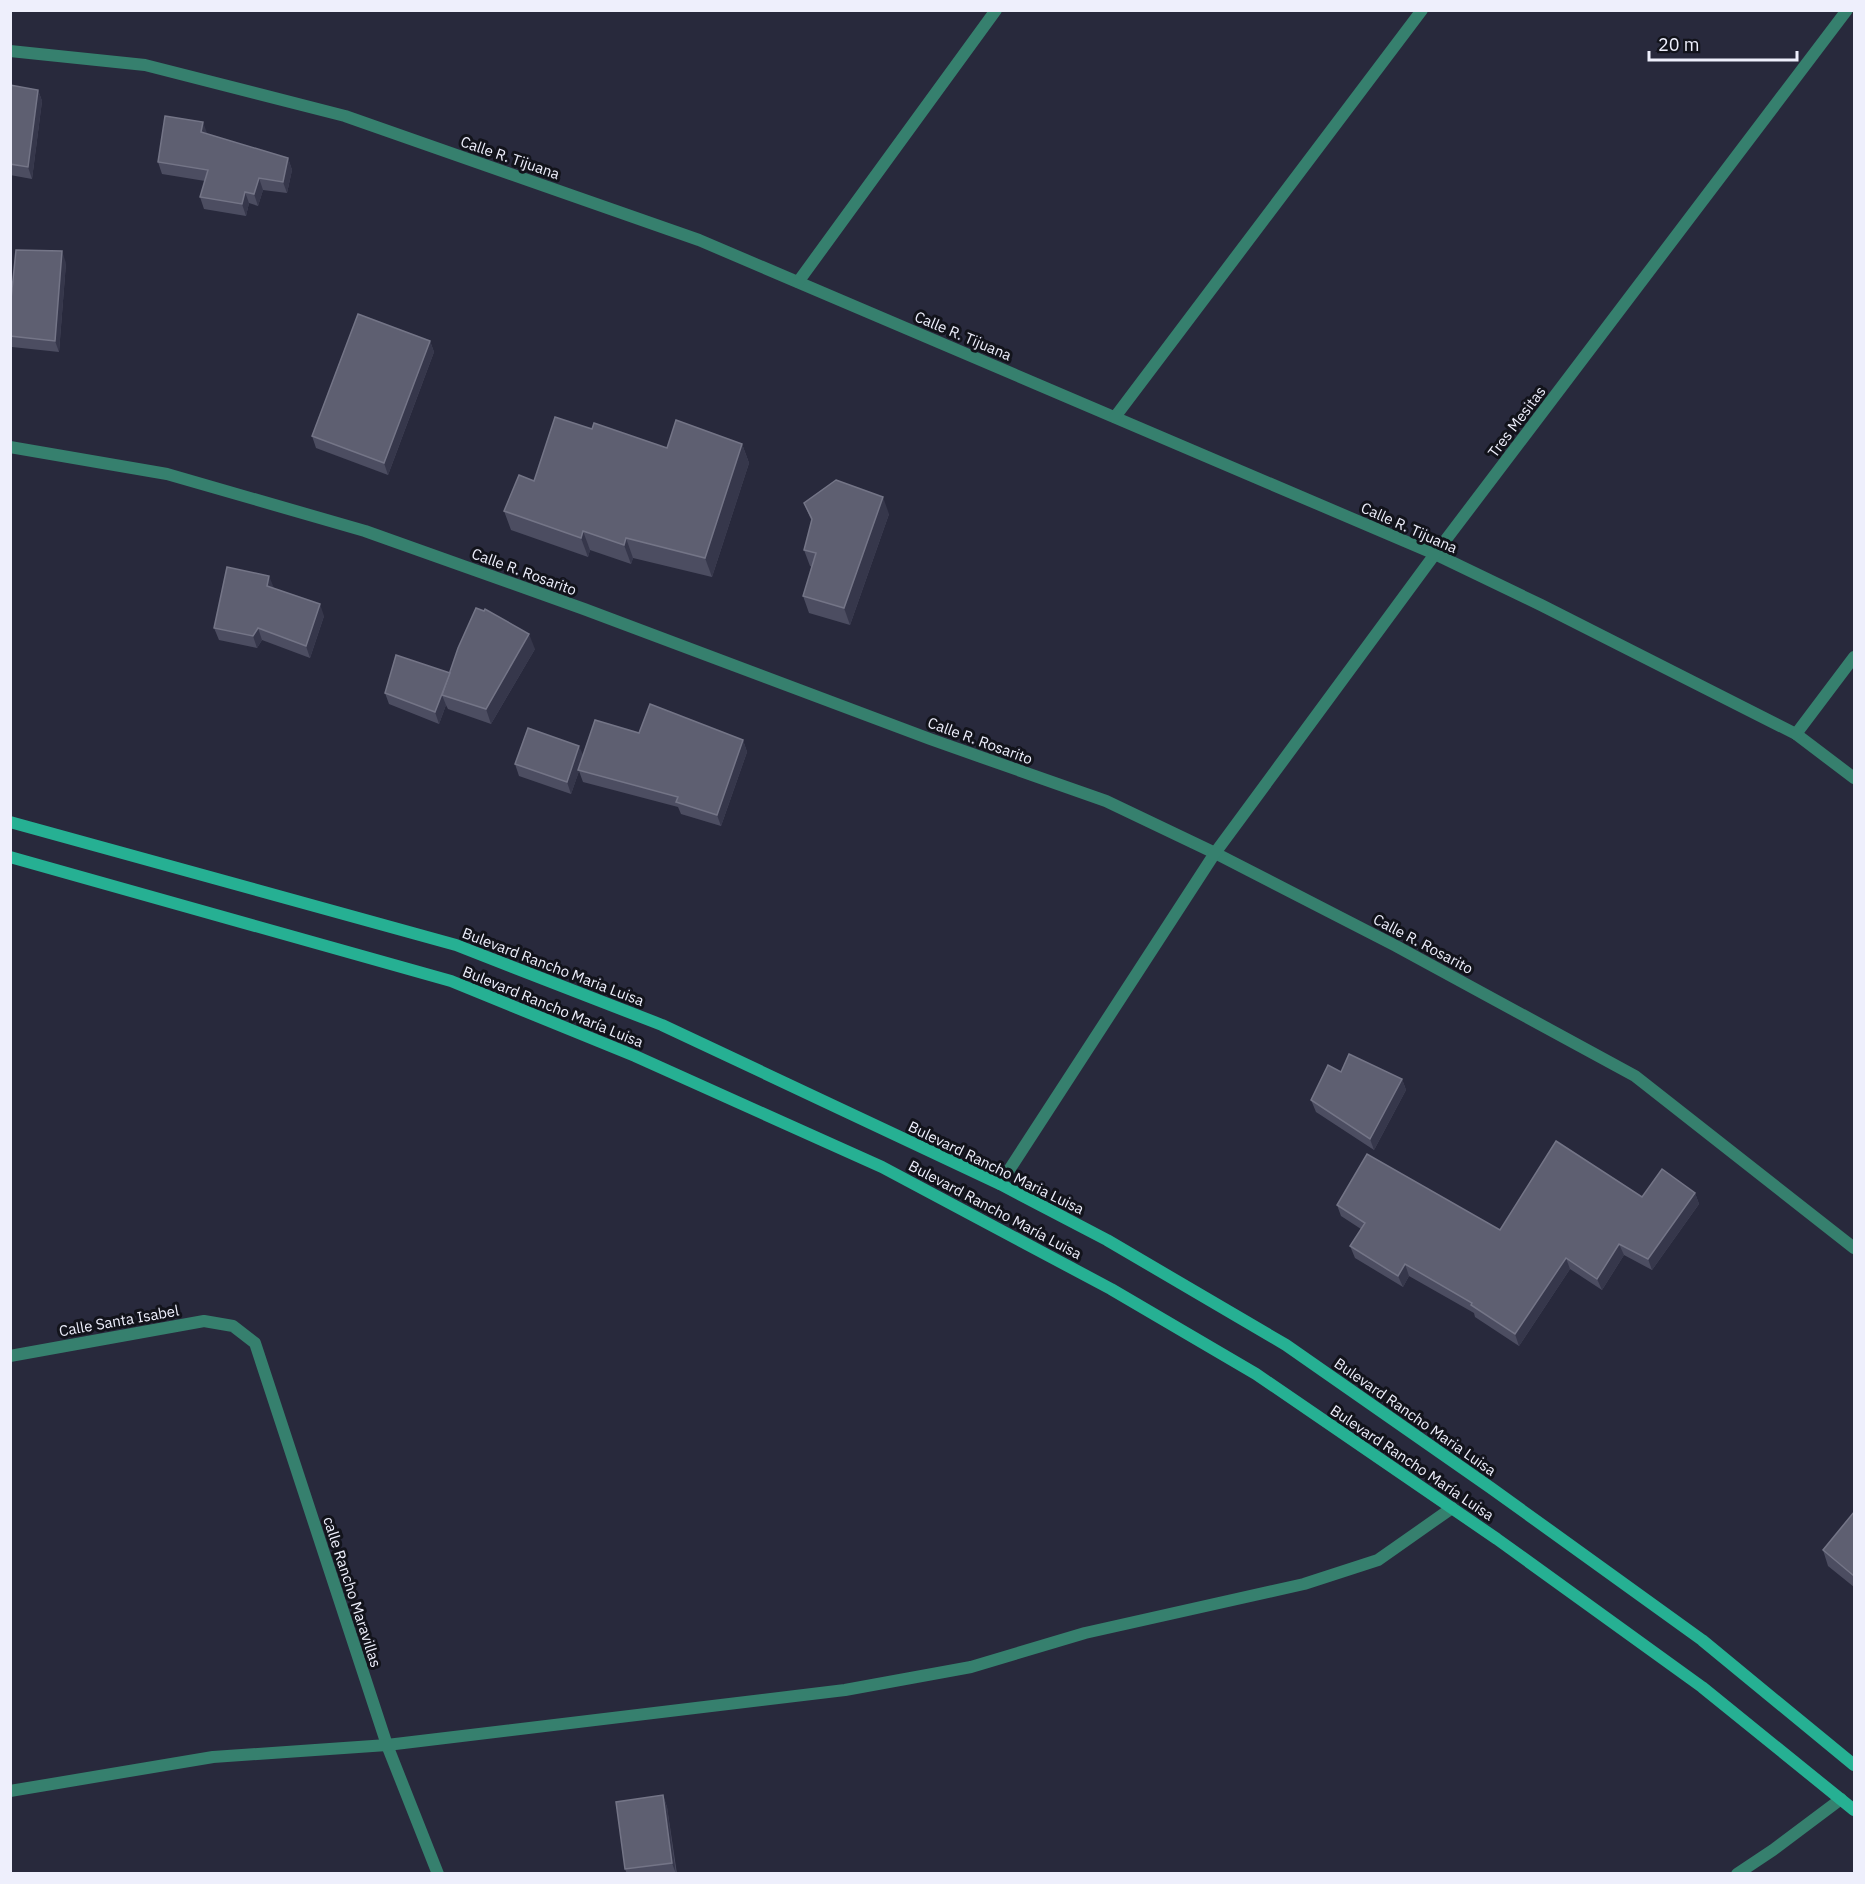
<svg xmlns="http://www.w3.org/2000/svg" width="1865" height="1884" viewBox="0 0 1865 1884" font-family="'IBM Plex Sans',sans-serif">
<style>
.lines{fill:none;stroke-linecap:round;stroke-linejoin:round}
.street{stroke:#36806e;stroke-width:12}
.secondary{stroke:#26b093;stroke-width:12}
.wall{fill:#4c4d61}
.shaded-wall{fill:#36374b}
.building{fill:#5e5f71;stroke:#747587;stroke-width:1.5}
.labels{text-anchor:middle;stroke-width:6;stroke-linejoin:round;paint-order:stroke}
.street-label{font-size:15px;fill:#eeeffc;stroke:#12131b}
</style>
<rect width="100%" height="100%" fill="#28293c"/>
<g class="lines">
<g class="street">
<path d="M 10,51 L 145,65 L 345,116 L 699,240 L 1435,554 L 1541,605 L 1796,734 L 1854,778"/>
<path d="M 798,282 L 996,10"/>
<path d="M 1115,417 L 1422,10"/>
<path d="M 10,447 L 167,474 L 365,531 L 584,609 L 930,739 L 1106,801 L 1215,853 L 1396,946 L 1635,1076 L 1854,1248"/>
<path d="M 1796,734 L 1854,657"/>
<path d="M 1000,1184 L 1215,853 L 1435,554 L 1847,10"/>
<path d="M 10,1356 L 204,1321 L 233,1326 L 255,1343 L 387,1745 L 438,1874"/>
<path d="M 10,1791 L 213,1757 L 387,1745 L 845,1690 L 971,1667 L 1085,1633 L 1304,1584 L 1378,1560 L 1452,1508"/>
<path d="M 1737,1874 L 1773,1850 L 1841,1799"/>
</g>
<g class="secondary">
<path d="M 10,822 L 456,945 L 662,1025 L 1000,1184 L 1107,1240 L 1286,1345 L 1491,1488 L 1702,1640 L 1854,1765"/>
<path d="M 10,857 L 451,981 L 635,1056 L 882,1167 L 1111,1289 L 1256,1374 L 1497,1539 L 1702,1687 L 1854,1810"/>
</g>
</g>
<g class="wall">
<path d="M 10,85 L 38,90 L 42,101 L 32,179 L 10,175 Z"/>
<path d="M 207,134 L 288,158 L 292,170 L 287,193 L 263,190 L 258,206 L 249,203 L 246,216 L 204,209 L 200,197 L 205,181 L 162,174 L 158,162 Z"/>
<path d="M 66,263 L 59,352 L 12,347 L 10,343 L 10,309 Z"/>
<path d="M 430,341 L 434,352 L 388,475 L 316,448 L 312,436 Z"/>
<path d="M 592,429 L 667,448 L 742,444 L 749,463 L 712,577 L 633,558 L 631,564 L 590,550 L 588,557 L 511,530 L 504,511 L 534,481 Z"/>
<path d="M 804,503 L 889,514 L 850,625 L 809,613 L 803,596 L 812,567 L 810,566 L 804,550 L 812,522 Z"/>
<path d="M 273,588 L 324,616 L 310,658 L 262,640 L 257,648 L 219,640 L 214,628 Z"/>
<path d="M 535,649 L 491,724 L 448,709 L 446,705 L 439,724 L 389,704 L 385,693 L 450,673 Z"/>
<path d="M 639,733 L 743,740 L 747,752 L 721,826 L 681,814 L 678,807 L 583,782 L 579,771 L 571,794 L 519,776 L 515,764 L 583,756 Z"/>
<path d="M 1341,1072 L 1402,1079 L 1406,1090 L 1374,1150 L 1316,1112 L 1311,1100 Z"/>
<path d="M 1695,1193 L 1699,1204 L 1652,1270 L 1624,1255 L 1602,1290 L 1570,1269 L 1519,1346 L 1475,1317 L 1474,1313 L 1409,1276 L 1403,1287 L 1355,1258 L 1350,1246 L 1361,1229 L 1341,1216 L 1337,1205 L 1500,1230 L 1642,1197 Z"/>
<path d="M 1854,1512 L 1854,1587 L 1828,1566 L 1823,1550 Z"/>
<path d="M 663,1795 L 667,1807 L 677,1874 L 627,1874 L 625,1869 Z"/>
</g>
<g class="shaded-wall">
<path d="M 38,90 L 42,101 L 32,179 L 28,167 Z"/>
<path d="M 203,122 L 207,133 L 201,132 Z"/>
<path d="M 288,158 L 292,170 L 287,193 L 283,182 Z"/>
<path d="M 259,178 L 263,190 L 258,206 L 254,194 Z"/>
<path d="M 245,192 L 249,203 L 246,216 L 242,204 Z"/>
<path d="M 62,251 L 66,263 L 59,352 L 55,341 Z"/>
<path d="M 430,341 L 434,352 L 388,475 L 384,463 Z"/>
<path d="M 742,444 L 749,463 L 712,577 L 705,558 Z"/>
<path d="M 883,497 L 889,514 L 850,625 L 844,608 Z"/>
<path d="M 583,531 L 590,550 L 588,557 L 581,538 Z"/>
<path d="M 626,538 L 633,558 L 631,564 L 624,545 Z"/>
<path d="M 269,576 L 274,588 L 267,586 Z"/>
<path d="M 320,604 L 324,616 L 310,658 L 306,646 Z"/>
<path d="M 258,628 L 262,640 L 257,648 L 253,636 Z"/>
<path d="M 529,634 L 535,649 L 491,724 L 486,709 Z"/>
<path d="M 450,673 L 442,695 L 446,705 L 439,724 L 435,712 Z"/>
<path d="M 743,740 L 747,752 L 721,826 L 717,815 Z"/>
<path d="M 579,746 L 584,757 L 571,794 L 567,782 Z"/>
<path d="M 1402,1079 L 1406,1090 L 1374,1150 L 1370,1139 Z"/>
<path d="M 1695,1193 L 1699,1204 L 1652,1270 L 1648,1259 Z"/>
<path d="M 1619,1244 L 1624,1255 L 1602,1290 L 1597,1279 Z"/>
<path d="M 1566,1258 L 1570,1269 L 1519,1346 L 1515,1334 Z"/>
<path d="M 1405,1264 L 1409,1276 L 1403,1287 L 1398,1276 Z"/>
<path d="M 663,1795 L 667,1807 L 676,1874 L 672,1863 Z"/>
</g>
<g class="building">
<path d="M 10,85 L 38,90 L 28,167 L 10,164 Z"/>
<path d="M 165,116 L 203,122 L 201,132 L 288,158 L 283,182 L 259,178 L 254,194 L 245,192 L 242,204 L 200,197 L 208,170 L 158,162 Z"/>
<path d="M 16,250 L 62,251 L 55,341 L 10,336 L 10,309 Z"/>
<path d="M 358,314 L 430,341 L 384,463 L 312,436 Z"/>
<path d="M 555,417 L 592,429 L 594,423 L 667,448 L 676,420 L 742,444 L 705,558 L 626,538 L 624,545 L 583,531 L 581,538 L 504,511 L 519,475 L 534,481 Z"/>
<path d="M 836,480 L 883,497 L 844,608 L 803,596 L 816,553 L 804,550 L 812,519 L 804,503 Z"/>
<path d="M 227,567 L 269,576 L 267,586 L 320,604 L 306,646 L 258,628 L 253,636 L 214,628 Z"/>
<path d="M 476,608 L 484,611 L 485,609 L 529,634 L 486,709 L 442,695 L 458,648 Z"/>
<path d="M 396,655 L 450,673 L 435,712 L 385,693 Z"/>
<path d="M 650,704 L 743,740 L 717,815 L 676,802 L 678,797 L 578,770 L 595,720 L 639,733 Z"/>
<path d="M 528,728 L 579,746 L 567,782 L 515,764 Z"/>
<path d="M 1349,1054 L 1402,1079 L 1370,1139 L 1311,1100 L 1328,1065 L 1341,1072 Z"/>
<path d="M 1556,1141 L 1642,1197 L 1662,1169 L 1695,1193 L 1648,1259 L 1619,1244 L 1597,1279 L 1566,1258 L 1515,1334 L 1471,1305 L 1472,1303 L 1405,1264 L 1398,1276 L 1350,1246 L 1365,1223 L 1337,1205 L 1367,1154 L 1500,1230 Z"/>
<path d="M 1854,1512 L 1854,1576 L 1823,1550 Z"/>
<path d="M 663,1795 L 672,1863 L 625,1869 L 616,1802 Z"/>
</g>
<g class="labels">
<g class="street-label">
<text transform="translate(510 158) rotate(19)" y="5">Calle R. Tijuana</text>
<text transform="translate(963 336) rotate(23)" y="5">Calle R. Tijuana</text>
<text transform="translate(1517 422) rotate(-53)" y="5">Tres Mesitas</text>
<text transform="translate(1409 528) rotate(24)" y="5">Calle R. Tijuana</text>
<text transform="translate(524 572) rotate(20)" y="5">Calle R. Rosarito</text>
<text transform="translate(980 741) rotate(20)" y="5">Calle R. Rosarito</text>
<text transform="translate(1423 944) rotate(28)" y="5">Calle R. Rosarito</text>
<text transform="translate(553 967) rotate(21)" y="5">Bulevard Rancho Maria Luisa</text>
<text transform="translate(553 1007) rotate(22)" y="5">Bulevard Rancho María Luisa</text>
<text transform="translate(996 1168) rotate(26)" y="5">Bulevard Rancho Maria Luisa</text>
<text transform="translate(995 1210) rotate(28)" y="5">Bulevard Rancho María Luisa</text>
<text transform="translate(119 1321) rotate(-10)" y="5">Calle Santa Isabel</text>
<text transform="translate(1415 1417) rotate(35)" y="5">Bulevard Rancho Maria Luisa</text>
<text transform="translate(1412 1463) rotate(34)" y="5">Bulevard Rancho María Luisa</text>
<text transform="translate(352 1592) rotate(72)" y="5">calle Rancho Maravillas</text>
</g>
</g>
<rect width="1865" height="1884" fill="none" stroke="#eeeffc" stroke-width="24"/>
<path d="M1649 51v9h148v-9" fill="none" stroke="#eeeffc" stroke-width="3"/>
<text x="1658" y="51" font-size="18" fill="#eeeffc" stroke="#12131b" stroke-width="4.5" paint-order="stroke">20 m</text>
</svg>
